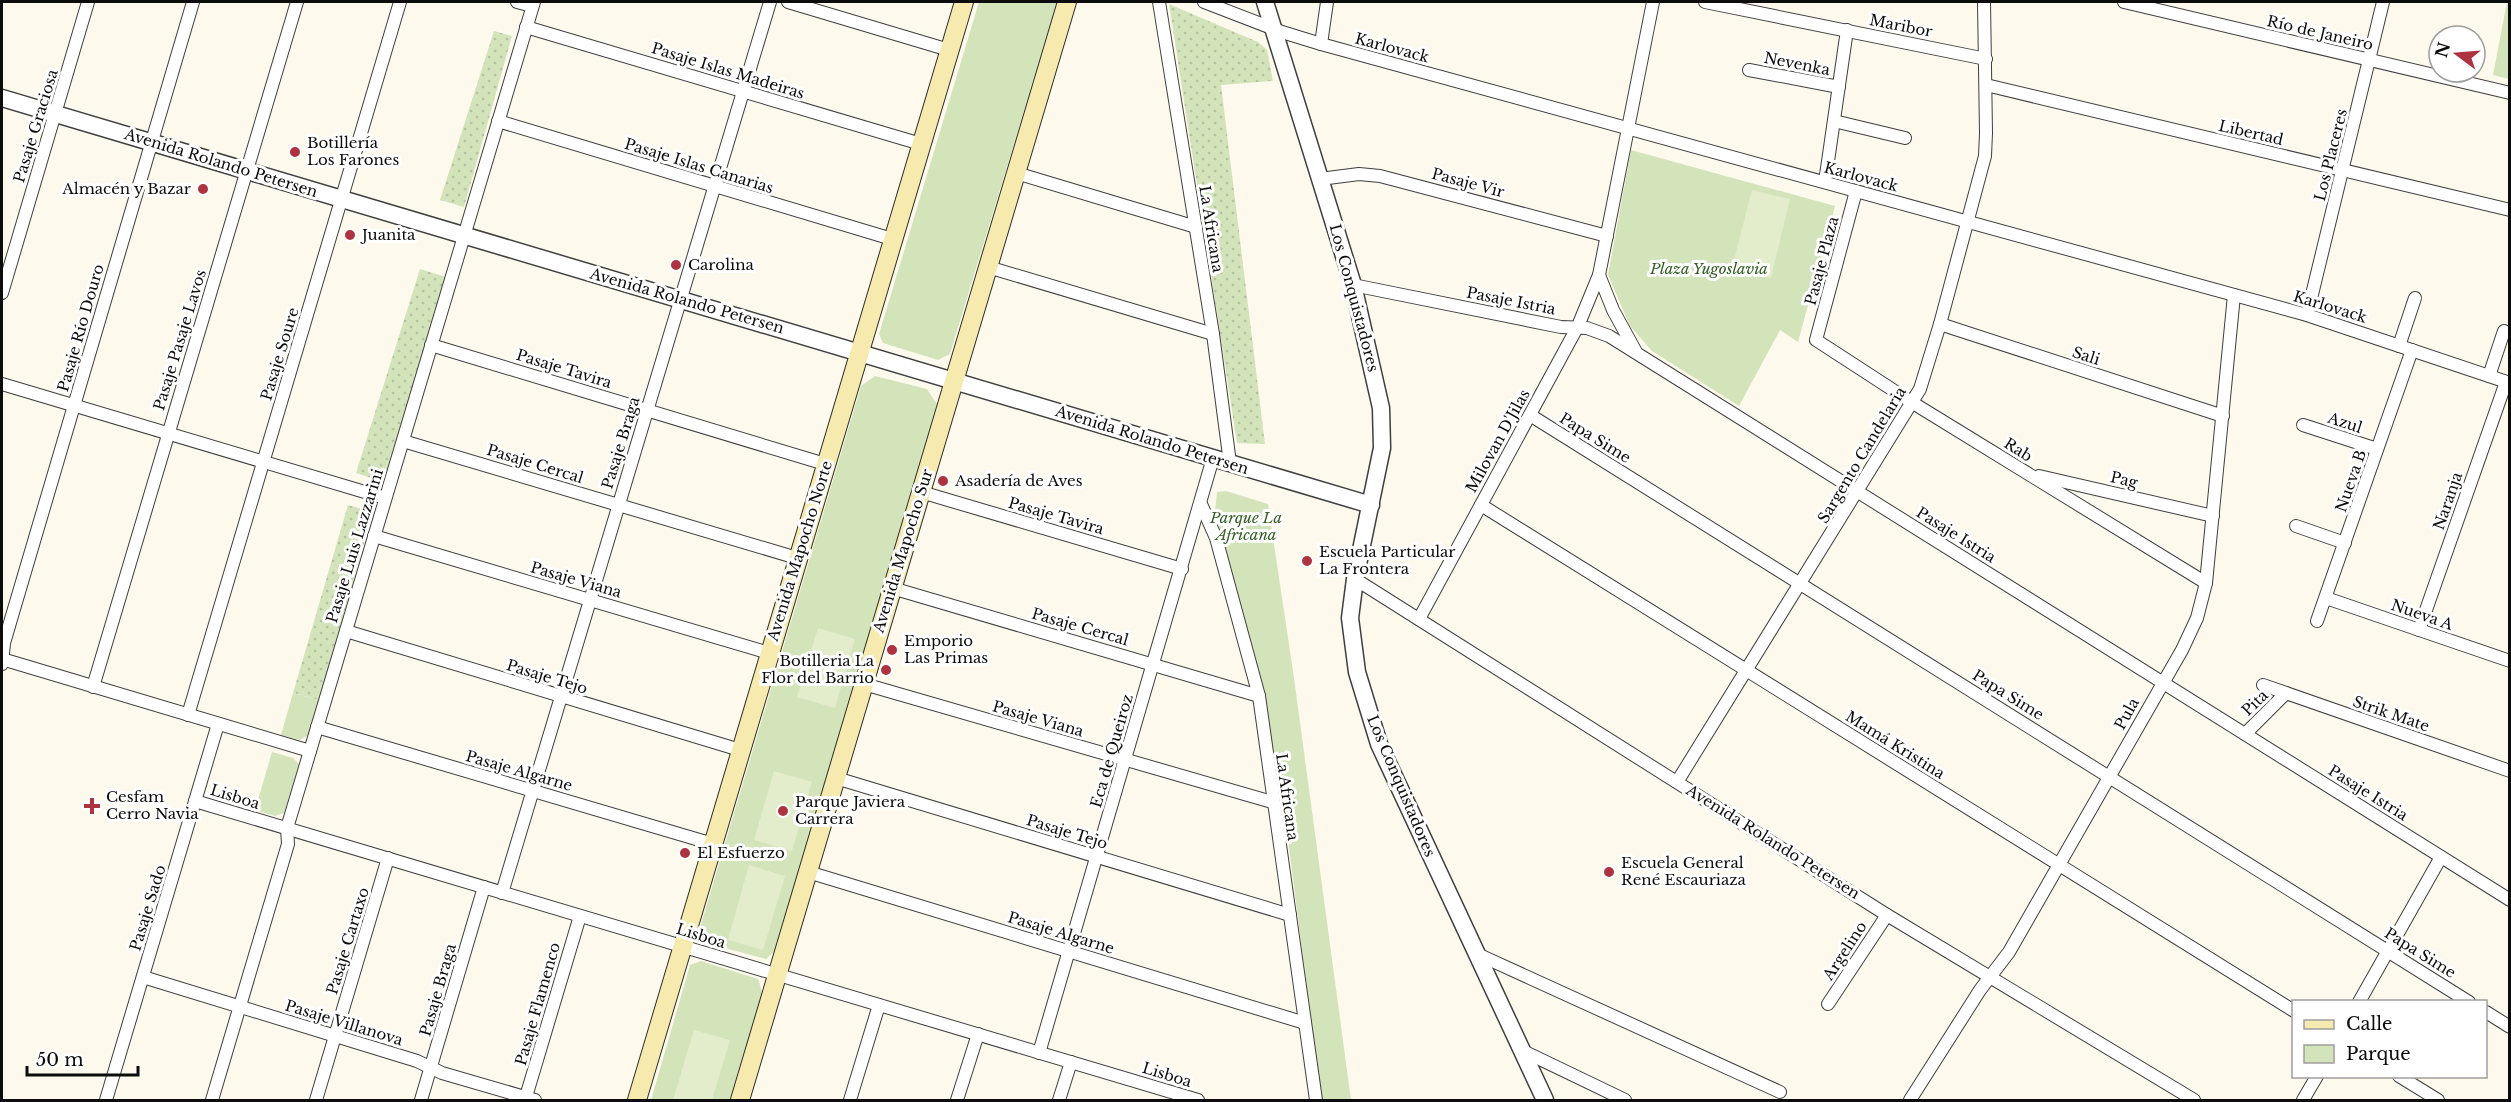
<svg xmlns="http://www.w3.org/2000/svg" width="2511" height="1102" viewBox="0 0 2511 1102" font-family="'Libre Baskerville',serif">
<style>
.grass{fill:url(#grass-dots)}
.park{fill:#d3e4ba}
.pitch{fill:#e3eccb}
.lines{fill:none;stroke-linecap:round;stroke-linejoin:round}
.minor-casing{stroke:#3f3f3f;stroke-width:14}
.tertiary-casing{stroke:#3f3f3f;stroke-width:19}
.secondary-casing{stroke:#2e2e2e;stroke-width:20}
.minor{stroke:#fff;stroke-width:12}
.tertiary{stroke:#fff;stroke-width:16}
.secondary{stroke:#f7eaae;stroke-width:18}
.poi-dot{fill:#ad3341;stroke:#fff;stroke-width:2}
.labels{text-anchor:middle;stroke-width:6;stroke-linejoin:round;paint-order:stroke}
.street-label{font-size:15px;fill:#0c0c0c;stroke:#fff}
.poi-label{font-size:15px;fill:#0c0c0c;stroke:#fff;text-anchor:start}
.park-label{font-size:15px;font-style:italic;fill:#335d23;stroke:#fff}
</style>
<defs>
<pattern id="grass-dots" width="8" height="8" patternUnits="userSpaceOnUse" patternTransform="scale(1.5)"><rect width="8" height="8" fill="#d3e4ba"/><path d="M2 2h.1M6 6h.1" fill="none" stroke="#b4c29f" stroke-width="1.8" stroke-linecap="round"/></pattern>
</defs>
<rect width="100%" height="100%" fill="#fdf9ed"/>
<g class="grass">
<path d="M 1169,4 L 1258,42 L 1267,50 L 1273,81 L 1221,85 L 1265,444 L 1237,443 Z"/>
<path d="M 494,31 L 512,36 L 464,207 L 440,200 Z"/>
<path d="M 420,269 L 446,277 L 383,482 L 356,473 Z"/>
<path d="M 348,505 L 373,512 L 319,700 L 293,693 Z"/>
</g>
<g class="park">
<path d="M 979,2 L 1057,2 L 950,354 L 938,360 L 883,343 L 879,334 Z"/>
<path d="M 2507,2 L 2510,2 L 2509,79 L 2493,75 Z"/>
<path d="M 1631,150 L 1835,206 L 1798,342 L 1780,330 L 1739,406 L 1652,351 L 1630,326 L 1608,275 Z"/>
<path d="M 875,376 L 927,389 L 937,404 L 777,949 L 766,959 L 706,943 L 699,931 L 861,386 Z"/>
<path d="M 1226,491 L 1268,504 L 1294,678 L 1351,1100 L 1321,1100 L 1284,808 L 1262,687 L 1215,511 L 1217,492 Z"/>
<path d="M 293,693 L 319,700 L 309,735 L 299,740 L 281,735 Z"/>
<path d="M 272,752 L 293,758 L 299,764 L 284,813 L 275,816 L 255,810 Z"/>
<path d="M 701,961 L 758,979 L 763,995 L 730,1100 L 651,1100 L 690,965 Z"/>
</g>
<g class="pitch">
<path d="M 1752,190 L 1790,199 L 1771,278 L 1732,268 Z"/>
<path d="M 818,628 L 855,639 L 835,708 L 797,697 Z"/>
<path d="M 774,771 L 812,782 L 792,851 L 754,840 Z"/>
<path d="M 749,865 L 785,876 L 763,950 L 728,940 Z"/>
<path d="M 694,1030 L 730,1040 L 712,1100 L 673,1100 Z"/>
</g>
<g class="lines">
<g class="minor-casing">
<g id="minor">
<path d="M 517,2 L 532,6"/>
<path d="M 788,2 L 949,50"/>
<path d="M 1159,2 L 1213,334 L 1230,463"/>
<path d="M 1204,2 L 1282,32 L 1321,44 L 2307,315 L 2510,383"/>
<path d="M 1705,2 L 1986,59"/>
<path d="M 2124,2 L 2510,93"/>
<path d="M 526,27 L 921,144"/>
<path d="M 1321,44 L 1327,2"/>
<path d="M 1749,70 L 1839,87"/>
<path d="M 1986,85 L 2510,210"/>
<path d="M 498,121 L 892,239"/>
<path d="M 1834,121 L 1905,138"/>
<path d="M 1016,173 L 1196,227"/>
<path d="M 1320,179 L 1359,174 L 1380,176 L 1607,236"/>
<path d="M 1825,182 L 1847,30"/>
<path d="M 1856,191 L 1816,340 L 1913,403 L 2206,583"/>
<path d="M 988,267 L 1213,334"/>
<path d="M 1599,275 L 1613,310 L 1636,352"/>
<path d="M 1353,285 L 1561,327 L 1587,328 L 1609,336 L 2510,900"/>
<path d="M 2,293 L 88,2"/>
<path d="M 2307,315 L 2383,2"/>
<path d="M 1940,324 L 2223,416"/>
<path d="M 431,345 L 825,464"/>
<path d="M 2399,346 L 2415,298"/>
<path d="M 2489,376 L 2504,331"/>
<path d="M 2,384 L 385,498"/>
<path d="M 1530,415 L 2469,1002"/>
<path d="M 2303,425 L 2377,449"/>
<path d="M 403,441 L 797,558"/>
<path d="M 2039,476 L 2213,516"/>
<path d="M 921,492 L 1182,569"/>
<path d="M 1201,504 L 1216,538 L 1259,696 L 1316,1100"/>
<path d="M 1481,505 L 2294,1011"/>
<path d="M 2296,526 L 2345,543"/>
<path d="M 374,536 L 769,653"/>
<path d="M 1355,579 L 1887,915 L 2194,1100"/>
<path d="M 892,588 L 1259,696"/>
<path d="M 2326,598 L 2510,661"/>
<path d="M 1419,619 L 1578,326 L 1599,275 L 1653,2"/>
<path d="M 2317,621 L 2412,350"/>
<path d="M 2419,630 L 2506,382"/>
<path d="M 346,631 L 740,750"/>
<path d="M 2,659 L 310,751"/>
<path d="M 2,664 L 4,643 L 193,2"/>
<path d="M 864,684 L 1272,802"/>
<path d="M 2263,685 L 2510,771"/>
<path d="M 93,687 L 297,2"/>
<path d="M 188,715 L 400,2"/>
<path d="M 317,727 L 713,844"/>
<path d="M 2245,734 L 2286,693"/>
<path d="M 836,778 L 1290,915"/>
<path d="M 1677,782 L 1920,389 L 1940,324 L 1985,156 L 1986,133 L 1984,2"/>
<path d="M 195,801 L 1198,1100"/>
<path d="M 808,872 L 1305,1023"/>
<path d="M 502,893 L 770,2"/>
<path d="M 1475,953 L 1780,1092"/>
<path d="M 143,977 L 417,1061 L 442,1073 L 535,1100"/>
<path d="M 2359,1002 L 2441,857"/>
<path d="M 1828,1004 L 1887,915"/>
<path d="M 2486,1012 L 2510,1027"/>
<path d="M 1521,1050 L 1625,1100"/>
<path d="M 1039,1053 L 1213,458"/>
<path d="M 2399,1076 L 2438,1100"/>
<path d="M 106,1100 L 218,724"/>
<path d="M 212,1100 L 288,844 L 287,828 L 534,2"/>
<path d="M 316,1100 L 388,858"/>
<path d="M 421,1100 L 484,887"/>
<path d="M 525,1100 L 580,916"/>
<path d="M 850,1100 L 879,1005"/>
<path d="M 957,1100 L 978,1034"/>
<path d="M 1059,1100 L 1071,1062"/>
<path d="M 1910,1100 L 1980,990 L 2009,952 L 2182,650 L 2197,618 L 2206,583 L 2234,295"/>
<path d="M 2303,1100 L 2317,1076"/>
</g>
</g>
<g class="tertiary-casing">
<g id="tertiary">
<path d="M 1265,2 L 1353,285 L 1381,408 L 1382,448 L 1355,579 L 1350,618 L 1357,672 L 1379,744 L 1545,1100"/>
<path d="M 2,98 L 1371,505"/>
</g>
</g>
<g class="secondary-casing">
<g id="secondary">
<path d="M 637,1100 L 964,2"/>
<path d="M 740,1100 L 1067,2"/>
</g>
</g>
<use href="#minor" class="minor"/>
<use href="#tertiary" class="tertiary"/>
<use href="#secondary" class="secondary"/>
</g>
<g class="poi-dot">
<circle cx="295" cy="152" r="6"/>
<circle cx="203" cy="189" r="6"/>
<circle cx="350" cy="235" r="6"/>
<circle cx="676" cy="265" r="6"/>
<circle cx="943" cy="481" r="6"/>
<circle cx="1307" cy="561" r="6"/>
<circle cx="892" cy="650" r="6"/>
<circle cx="886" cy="670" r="6"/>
<path d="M89 797h6v6h6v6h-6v6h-6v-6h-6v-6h6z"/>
<circle cx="783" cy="811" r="6"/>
<circle cx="685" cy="853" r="6"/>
<circle cx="1609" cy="872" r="6"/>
</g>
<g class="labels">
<g class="street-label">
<text transform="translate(1901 26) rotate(11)" y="5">Maribor</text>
<text transform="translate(2320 33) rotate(13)" y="5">Río de Janeiro</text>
<text transform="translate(1392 48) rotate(15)" y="5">Karlovack</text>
<text transform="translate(1797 64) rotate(11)" y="5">Nevenka</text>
<text transform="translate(728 71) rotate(17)" y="5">Pasaje Islas Madeiras</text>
<text transform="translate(36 126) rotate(-73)" y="5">Pasaje Graciosa</text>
<text transform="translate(2251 133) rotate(13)" y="5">Libertad</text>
<text transform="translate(2331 155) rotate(-76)" y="5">Los Placeres</text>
<text transform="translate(221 163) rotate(17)" y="5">Avenida Rolando Petersen</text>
<text transform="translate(699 166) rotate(17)" y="5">Pasaje Islas Canarias</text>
<text transform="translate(1861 177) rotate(15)" y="5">Karlovack</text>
<text transform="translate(1468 183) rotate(15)" y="5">Pasaje Vir</text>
<text transform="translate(1211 229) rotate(81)" y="5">La Africana</text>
<text transform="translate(1822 261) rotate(-75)" y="5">Pasaje Plaza</text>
<text transform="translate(1354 298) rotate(75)" y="5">Los Conquistadores</text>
<text transform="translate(687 301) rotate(16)" y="5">Avenida Rolando Petersen</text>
<text transform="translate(1511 301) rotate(11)" y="5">Pasaje Istria</text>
<text transform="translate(2330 307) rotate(17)" y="5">Karlovack</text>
<text transform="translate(81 328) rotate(-74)" y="5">Pasaje Río Douro</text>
<text transform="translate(180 340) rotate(-73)" y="5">Pasaje Pasaje Lavos</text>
<text transform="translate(280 354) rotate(-73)" y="5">Pasaje Soure</text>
<text transform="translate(2086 356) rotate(18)" y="5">Sali</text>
<text transform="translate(564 369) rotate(17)" y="5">Pasaje Tavira</text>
<text transform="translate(2345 423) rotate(18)" y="5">Azul</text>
<text transform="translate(1595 438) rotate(32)" y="5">Papa Sime</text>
<text transform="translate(1152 440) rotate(17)" y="5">Avenida Rolando Petersen</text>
<text transform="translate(1498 441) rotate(-61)" y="5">Milovan D'Jilas</text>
<text transform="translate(621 443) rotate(-73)" y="5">Pasaje Braga</text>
<text transform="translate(2018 450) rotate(32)" y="5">Rab</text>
<text transform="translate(1862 455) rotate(-59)" y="5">Sargento Candelaria</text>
<text transform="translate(535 464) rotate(17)" y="5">Pasaje Cercal</text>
<text transform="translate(2124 480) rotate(13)" y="5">Pag</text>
<text transform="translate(2351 481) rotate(-71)" y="5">Nueva B</text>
<text transform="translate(2448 501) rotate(-71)" y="5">Naranja</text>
<text transform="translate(1056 516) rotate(16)" y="5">Pasaje Tavira</text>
<text transform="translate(1956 535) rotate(32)" y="5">Pasaje Istria</text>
<text transform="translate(355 546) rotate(-73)" y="5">Pasaje Luis Lazzarini</text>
<text transform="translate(800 551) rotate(-73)" y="5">Avenida Mapocho Norte</text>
<text transform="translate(903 551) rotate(-73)" y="5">Avenida Mapocho Sur</text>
<text transform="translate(576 580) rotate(16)" y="5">Pasaje Viana</text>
<text transform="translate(2422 615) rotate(19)" y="5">Nueva A</text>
<text transform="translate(1080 627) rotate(16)" y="5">Pasaje Cercal</text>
<text transform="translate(547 677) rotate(17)" y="5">Pasaje Tejo</text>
<text transform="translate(2008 695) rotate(32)" y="5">Papa Sime</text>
<text transform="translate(2255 703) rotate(-44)" y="5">Pita</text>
<text transform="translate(2127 714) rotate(-61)" y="5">Pula</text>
<text transform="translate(2391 714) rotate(19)" y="5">Strik Mate</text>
<text transform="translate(1038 719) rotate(16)" y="5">Pasaje Viana</text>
<text transform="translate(1895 745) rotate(32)" y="5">Mamá Kristina</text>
<text transform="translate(1112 751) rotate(-74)" y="5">Eca de Queiroz</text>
<text transform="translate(519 771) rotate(16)" y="5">Pasaje Algarne</text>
<text transform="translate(1401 786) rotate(67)" y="5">Los Conquistadores</text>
<text transform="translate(2368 793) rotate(32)" y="5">Pasaje Istria</text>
<text transform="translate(235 797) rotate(17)" y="5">Lisboa</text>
<text transform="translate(1287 797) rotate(82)" y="5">La Africana</text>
<text transform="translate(1067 832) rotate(17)" y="5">Pasaje Tejo</text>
<text transform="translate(1773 842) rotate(32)" y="5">Avenida Rolando Petersen</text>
<text transform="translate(148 908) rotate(-73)" y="5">Pasaje Sado</text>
<text transform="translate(1061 933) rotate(17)" y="5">Pasaje Algarne</text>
<text transform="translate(701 936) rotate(17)" y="5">Lisboa</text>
<text transform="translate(348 941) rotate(-73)" y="5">Pasaje Cartaxo</text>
<text transform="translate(1845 951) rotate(-57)" y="5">Argelino</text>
<text transform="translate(2420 953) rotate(32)" y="5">Papa Sime</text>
<text transform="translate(438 990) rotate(-74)" y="5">Pasaje Braga</text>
<text transform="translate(538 1004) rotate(-74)" y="5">Pasaje Flamenco</text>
<text transform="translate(344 1023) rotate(17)" y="5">Pasaje Villanova</text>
<text transform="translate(1167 1075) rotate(17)" y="5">Lisboa</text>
</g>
<g class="poi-label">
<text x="307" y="148">Botillería<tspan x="307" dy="17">Los Farones</tspan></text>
<text x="191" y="194" text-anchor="end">Almacén y Bazar</text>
<text x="362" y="240">Juanita</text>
<text x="688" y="270">Carolina</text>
<text x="955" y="486">Asadería de Aves</text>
<text x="1319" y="557">Escuela Particular<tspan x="1319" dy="17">La Frontera</tspan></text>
<text x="904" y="646">Emporio<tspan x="904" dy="17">Las Primas</tspan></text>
<text x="874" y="666" text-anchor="end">Botilleria La<tspan x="874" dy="17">Flor del Barrio</tspan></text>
<text x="106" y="802">Cesfam<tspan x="106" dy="17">Cerro Navia</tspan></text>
<text x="795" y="807">Parque Javiera<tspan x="795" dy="17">Carrera</tspan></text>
<text x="697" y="858">El Esfuerzo</text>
<text x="1621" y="868">Escuela General<tspan x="1621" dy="17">René Escauriaza</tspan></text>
</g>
<g class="park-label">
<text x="1709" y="274">Plaza Yugoslavia</text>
<text x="1246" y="523">Parque La<tspan x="1246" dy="17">Africana</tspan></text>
</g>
</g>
<rect width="2511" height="1102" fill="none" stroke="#0c0c0c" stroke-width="6"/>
<rect x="2292" y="1000" width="195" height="78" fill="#ffffff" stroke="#9e9e9e" stroke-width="1.5"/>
<rect x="2304" y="1020" width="30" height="9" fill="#f7eaae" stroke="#9e9e9e" stroke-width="1.5"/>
<text x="2346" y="1030" font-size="18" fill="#0c0c0c">Calle</text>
<rect x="2304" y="1045" width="30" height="18" fill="#d3e4ba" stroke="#9e9e9e" stroke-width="1.5"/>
<text x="2346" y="1060" font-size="18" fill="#0c0c0c">Parque</text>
<g transform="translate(2457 54) rotate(286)"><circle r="28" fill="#ffffff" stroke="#9e9e9e" stroke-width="1.5"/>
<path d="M0-4.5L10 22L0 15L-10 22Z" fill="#ad3341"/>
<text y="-9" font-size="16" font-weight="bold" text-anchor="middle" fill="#0c0c0c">N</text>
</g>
<path d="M27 1066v9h111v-9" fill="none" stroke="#0c0c0c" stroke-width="3"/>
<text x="36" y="1066" font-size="18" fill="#0c0c0c" stroke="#ffffff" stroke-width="4.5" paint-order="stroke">50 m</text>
</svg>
